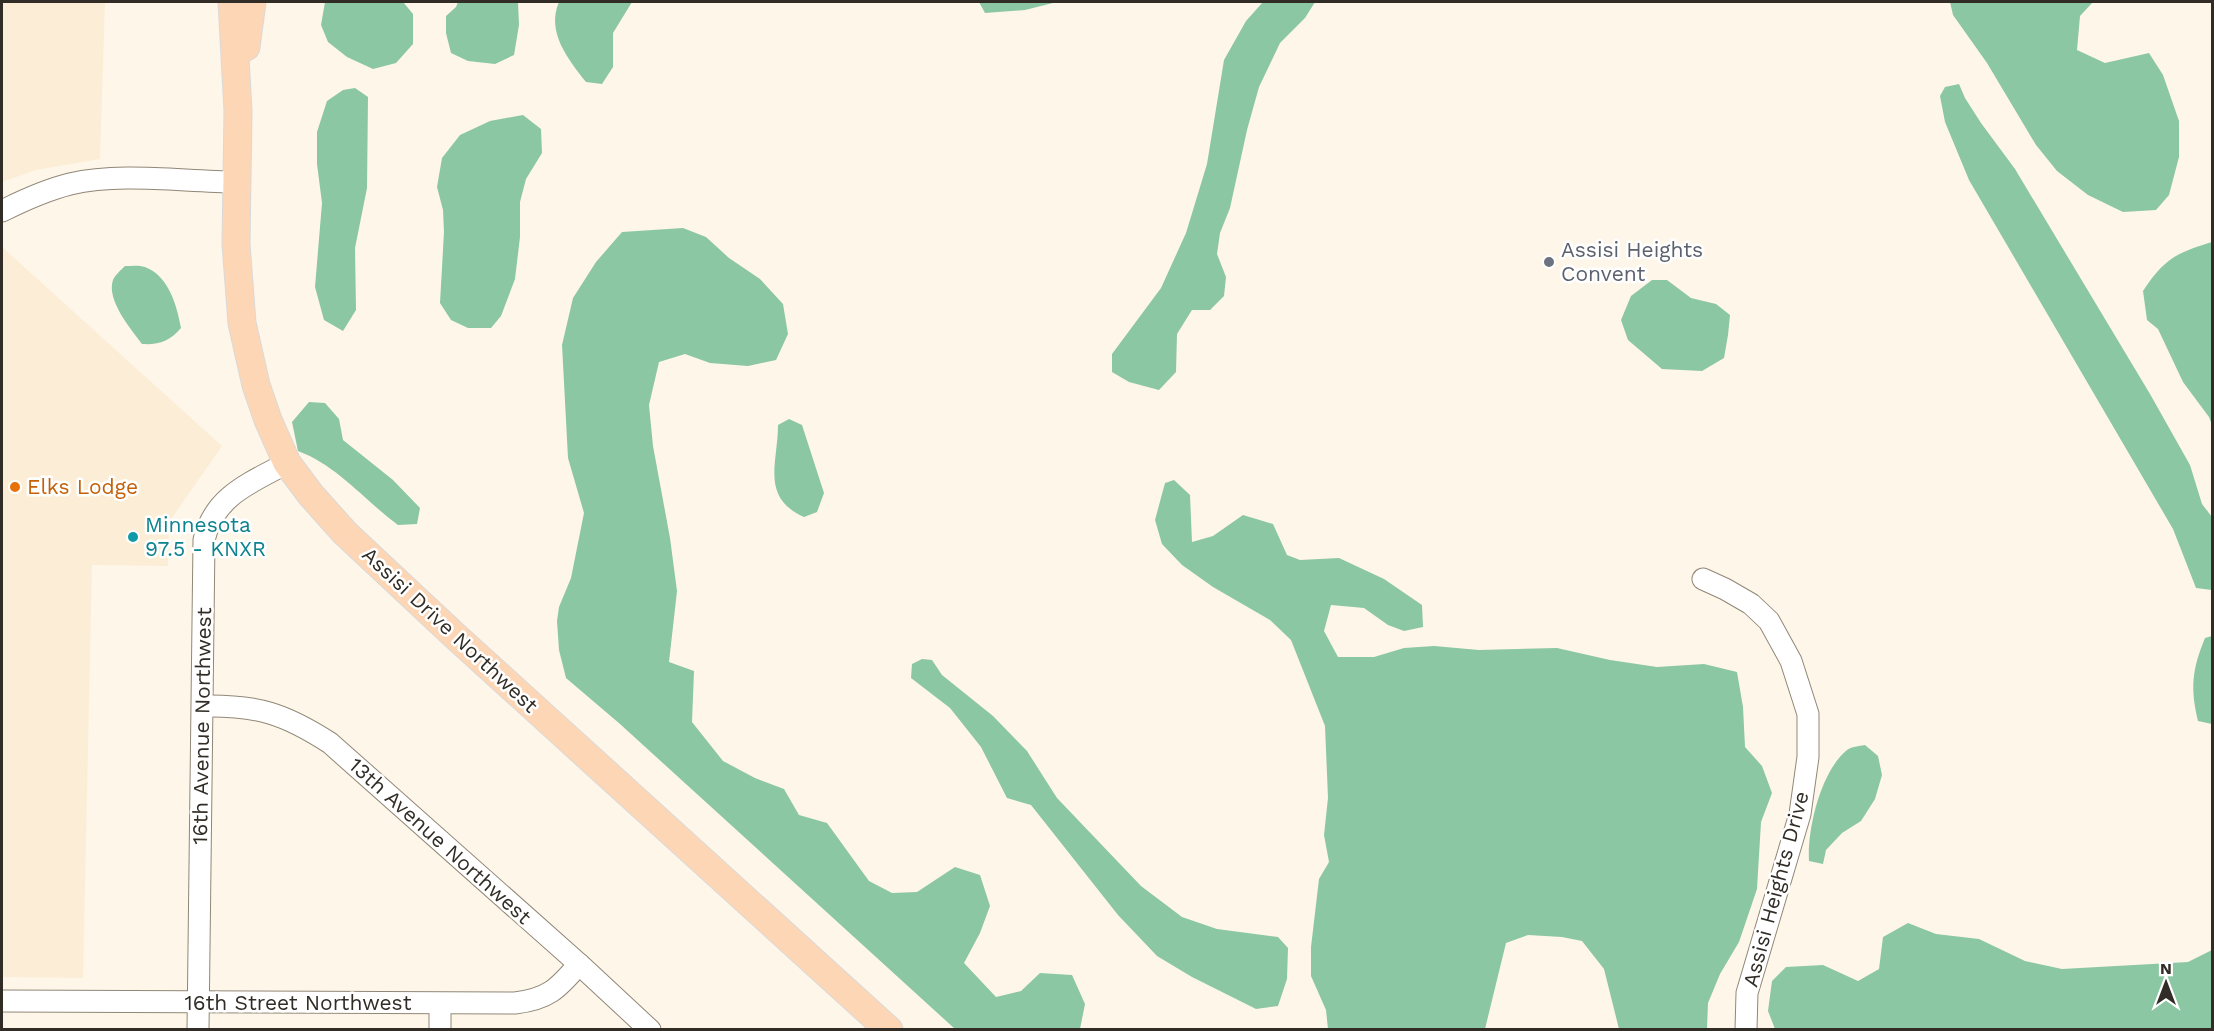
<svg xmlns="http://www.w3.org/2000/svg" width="2214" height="1031" viewBox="0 0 2214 1031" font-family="'Work Sans',sans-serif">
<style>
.built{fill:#fceed6}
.forest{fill:#8bc7a3}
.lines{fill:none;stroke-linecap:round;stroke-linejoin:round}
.minor-casing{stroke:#908777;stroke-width:23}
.major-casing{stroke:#dad9d8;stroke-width:29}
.minor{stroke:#fff;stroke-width:21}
.major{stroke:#fdd6b5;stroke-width:27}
.worship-dot{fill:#6b7280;stroke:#fff;stroke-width:2}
.food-dot{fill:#e8710a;stroke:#fff;stroke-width:2}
.culture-dot{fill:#0f9aa8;stroke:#fff;stroke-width:2}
.labels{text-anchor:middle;stroke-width:5;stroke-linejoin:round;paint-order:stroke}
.worship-label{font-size:21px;fill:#5b616d;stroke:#fff;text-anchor:start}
.food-label{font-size:21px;fill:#c56008;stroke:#fff;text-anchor:start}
.culture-label{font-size:21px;fill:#0d838f;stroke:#fff;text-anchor:start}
.street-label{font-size:21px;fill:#312d26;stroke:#fff}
</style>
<rect width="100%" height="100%" fill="#fef6e9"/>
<g class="built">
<path d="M 2,2 L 105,2 L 100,159 L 36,170 L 2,182 Z"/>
<path d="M 2,247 L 222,446 L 169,522 L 168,566 L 92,565 L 83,978 L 2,977 Z"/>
</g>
<g class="forest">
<path d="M 325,2 L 403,2 L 413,14 L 413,44 L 396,63 L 373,69 L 347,57 L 328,42 L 321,25 Z"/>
<path d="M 458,2 L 518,2 L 519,25 L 514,55 L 495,64 L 468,61 L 451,53 L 446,33 L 446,16 L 456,7 Z"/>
<path d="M 559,2 L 632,2 L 613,33 L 613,67 L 602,84 L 586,82 C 568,59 546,32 559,2 Z"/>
<path d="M 979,2 L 1057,2 L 1025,10 L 985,13 Z"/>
<path d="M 1263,2 L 1315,2 L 1305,18 L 1280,43 L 1259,87 L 1247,130 L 1230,208 L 1220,233 L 1217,254 L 1226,277 L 1224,296 L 1210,310 L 1192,310 L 1177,334 L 1176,372 L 1159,390 L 1129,382 L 1112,372 L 1112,354 L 1161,288 L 1186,233 L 1207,164 L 1224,60 L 1246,21 Z"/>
<path d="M 1950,2 L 2093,2 L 2080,16 L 2077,50 L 2105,63 L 2149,53 L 2163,75 L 2179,121 L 2179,157 L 2169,195 L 2156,210 L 2123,212 L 2088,195 L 2057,171 L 2036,145 L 1987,63 L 1953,15 Z"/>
<path d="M 1959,84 L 1965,98 L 1981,123 L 2015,169 L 2150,394 L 2190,465 L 2202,504 L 2212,517 L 2212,590 L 2196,588 L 2173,529 L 1969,180 L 1945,122 L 1940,96 L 1945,87 Z"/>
<path d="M 355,88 L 368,97 L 367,188 L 355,248 L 356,310 L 343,331 L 324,320 L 315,287 L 322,203 L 317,164 L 317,132 L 327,101 L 343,90 Z"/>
<path d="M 523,115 L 541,129 L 542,153 L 526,179 L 520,202 L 520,237 L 515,279 L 501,316 L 491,328 L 468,328 L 451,320 L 440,303 L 444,232 L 443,210 L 437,187 L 442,158 L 460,135 L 490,121 Z"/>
<path d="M 683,228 L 706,237 L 729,258 L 760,279 L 783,304 L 788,334 L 776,360 L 748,366 L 710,363 L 685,354 L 659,362 L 649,405 L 653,446 L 670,538 L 677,591 L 669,662 L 694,671 L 692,722 L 723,761 L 755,778 L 784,789 L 799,815 L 827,823 L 869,881 L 892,893 L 917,892 L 955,867 L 980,875 L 990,906 L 980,933 L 964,963 L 996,997 L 1021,991 L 1040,973 L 1072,975 L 1085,1004 L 1080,1029 L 955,1029 L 620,724 L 566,678 L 559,650 L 557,621 L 559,607 L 571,578 L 584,513 L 568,458 L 562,345 L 573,298 L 596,262 L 622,232 Z"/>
<path d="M 2212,242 L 2212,425 L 2209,417 L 2183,382 L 2158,329 L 2147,320 L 2143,291 C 2164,259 2176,253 2212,242 Z"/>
<path d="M 125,266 C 131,266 139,265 145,267 C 169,276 177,306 181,328 C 170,341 159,345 142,344 C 131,329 106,300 113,280 C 115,275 121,270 125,266 Z"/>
<path d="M 1652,280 L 1667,280 L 1691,298 L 1716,304 L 1730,315 L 1728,335 L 1724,358 L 1702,371 L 1662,369 L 1628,340 L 1621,320 L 1631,296 Z"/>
<path d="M 309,402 L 325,403 L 339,419 L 343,440 L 393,480 L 420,508 L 417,524 L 398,525 C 364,500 338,466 298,451 L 292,422 Z"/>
<path d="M 789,419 L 802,425 L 824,493 L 817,512 L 804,517 C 760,497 778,463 778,425 Z"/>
<path d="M 1174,480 L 1190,495 L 1192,542 L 1213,536 L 1243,515 L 1273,524 L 1287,555 L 1300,560 L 1339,558 L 1384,579 L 1422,605 L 1423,627 L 1404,631 L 1388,625 L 1364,608 L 1331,605 L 1324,631 L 1338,657 L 1374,657 L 1404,648 L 1434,646 L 1479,650 L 1557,648 L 1610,660 L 1657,667 L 1704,664 L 1737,672 L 1743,707 L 1745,747 L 1762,766 L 1772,793 L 1761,822 L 1757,889 L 1739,942 L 1720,974 L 1708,1003 L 1707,1029 L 1619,1029 L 1604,969 L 1582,941 L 1562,937 L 1528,935 L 1506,943 L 1485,1029 L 1328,1029 L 1326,1010 L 1311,976 L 1311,947 L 1319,879 L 1329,862 L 1324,835 L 1328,798 L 1325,726 L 1291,640 L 1270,620 L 1213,587 L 1182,565 L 1162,544 L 1155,520 L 1165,483 Z"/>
<path d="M 2212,636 L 2212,724 L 2198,721 C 2190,689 2192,669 2205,638 Z"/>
<path d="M 922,659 L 932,660 L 942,675 L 993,716 L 1027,751 L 1057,798 L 1141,886 L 1182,917 L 1217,929 L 1278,937 L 1288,948 L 1287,979 L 1278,1006 L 1256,1009 L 1192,977 L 1157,956 L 1118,915 L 1031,805 L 1007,798 L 981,747 L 950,708 L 911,678 L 912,664 Z"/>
<path d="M 1865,745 L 1878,756 L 1882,775 L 1875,799 L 1861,821 L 1842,833 L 1826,850 L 1823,864 L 1809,861 C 1807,829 1821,771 1847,750 C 1851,747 1859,746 1865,745 Z"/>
<path d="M 1908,923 L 1936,934 L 1979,939 L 2025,961 L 2062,969 L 2188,962 L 2212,950 L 2212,1029 L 1775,1029 L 1768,1011 L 1772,981 L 1786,967 L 1823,965 L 1858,981 L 1879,969 L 1883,937 Z"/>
</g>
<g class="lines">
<g class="minor-casing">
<g id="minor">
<path d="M 2,211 C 24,200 46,190 70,184 C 123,172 183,182 237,182"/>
<path d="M 1703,579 L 1725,589 L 1751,604 L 1769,621 L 1791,661 L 1808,714 L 1808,757 L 1800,814 L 1747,993 L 1746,1030"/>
<path d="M 203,706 C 258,705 285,714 330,743 L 579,964 L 650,1030"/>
<path d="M 2,1001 L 515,1003 C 548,999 558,989 579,964"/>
<path d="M 440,1004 L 440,1030"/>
<path d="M 198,1030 L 204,540 C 214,496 250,483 287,463"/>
</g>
</g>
<g class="major-casing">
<g id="major">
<path d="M 232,2 L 238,111 L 236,244 L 242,323 L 256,385 L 268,420 L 287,463 L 311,495 L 345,533 L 454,635 L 889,1030"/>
<path d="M 246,47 L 252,2"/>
</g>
</g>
<use href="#minor" class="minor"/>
<use href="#major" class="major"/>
</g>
<circle class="worship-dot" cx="1549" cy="262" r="6"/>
<circle class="food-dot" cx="15" cy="487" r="6"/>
<circle class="culture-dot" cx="133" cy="537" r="6"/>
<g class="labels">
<g class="worship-label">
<text x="1561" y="257">Assisi Heights<tspan x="1561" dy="24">Convent</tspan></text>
</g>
<g class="food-label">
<text x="27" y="494">Elks Lodge</text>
</g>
<g class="culture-label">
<text x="145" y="532">Minnesota<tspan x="145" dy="24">97.5 - KNXR</tspan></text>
</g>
<g class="street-label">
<text transform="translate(450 630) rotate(43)" y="7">Assisi Drive Northwest</text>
<text transform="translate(202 726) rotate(-89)" y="7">16th Avenue Northwest</text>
<text transform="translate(440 841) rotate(42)" y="7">13th Avenue Northwest</text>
<text transform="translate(1776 889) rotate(-75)" y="7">Assisi Heights Drive</text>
<text x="298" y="1010">16th Street Northwest</text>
</g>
</g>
<rect width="2214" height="1031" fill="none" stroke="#312d26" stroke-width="6"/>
<g transform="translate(2166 983)" stroke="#ffffff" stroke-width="4.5" paint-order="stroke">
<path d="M0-4.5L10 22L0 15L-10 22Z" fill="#312d26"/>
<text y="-9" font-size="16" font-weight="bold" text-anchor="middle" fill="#312d26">N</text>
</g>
</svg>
